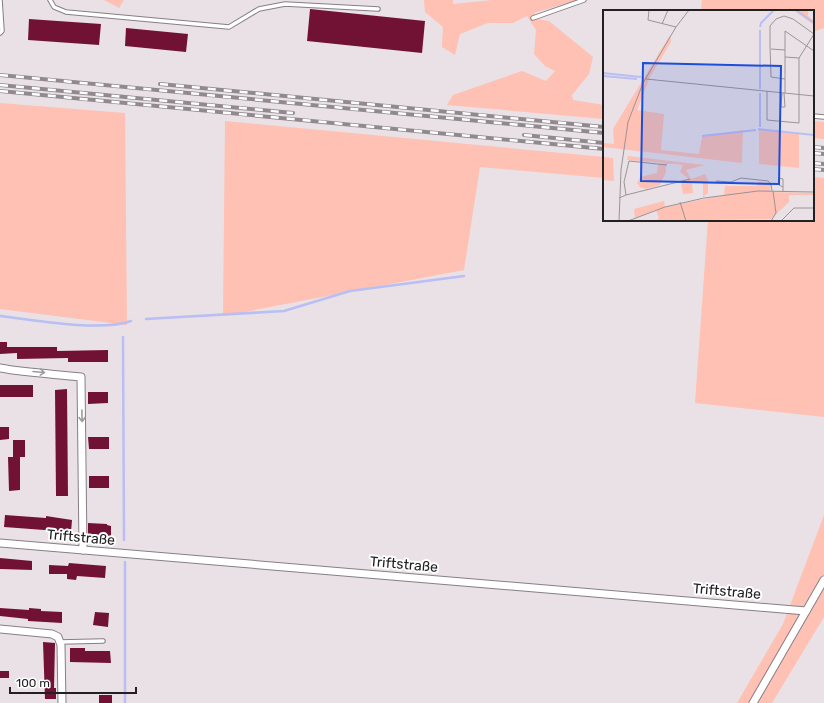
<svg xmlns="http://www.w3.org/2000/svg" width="824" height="703" viewBox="0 0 824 703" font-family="Rubik,sans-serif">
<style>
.green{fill:#fec1b3}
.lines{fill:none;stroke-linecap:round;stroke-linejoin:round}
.stream{stroke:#b9bef4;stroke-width:2.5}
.building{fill:#711235}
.lane-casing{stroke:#867f84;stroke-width:5.5}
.street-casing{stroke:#867f84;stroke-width:9}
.lane{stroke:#fff;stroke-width:3.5}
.street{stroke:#fff;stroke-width:7}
.rail-casing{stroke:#908a8e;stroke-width:4}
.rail{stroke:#fff;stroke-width:2.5;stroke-dasharray:8;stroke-linecap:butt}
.oneway{stroke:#9c9b9c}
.labels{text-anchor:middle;stroke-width:4;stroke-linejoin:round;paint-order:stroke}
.street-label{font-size:14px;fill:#232022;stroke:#fff}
.inset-river{fill:none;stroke:#b9bef4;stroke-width:2}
.inset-road{fill:none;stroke:#9a9498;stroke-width:1}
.view{fill:#1d4ed8;fill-opacity:0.15;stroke:#1d4ed8;stroke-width:2}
.inset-edge{fill:none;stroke:#232022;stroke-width:2}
</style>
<rect width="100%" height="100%" fill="#e9e1e6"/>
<g class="green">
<path d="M 104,0 L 124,0 L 119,8 Z"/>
<path d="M 424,0 L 453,0 L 453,4 L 492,0 L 577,0 L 534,13 L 537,19 L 549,21 L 593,57 L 589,74 L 572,95 L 573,100 L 604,105 L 604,119 L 447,105 L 453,95 L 522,71 L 546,81 L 555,71 L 545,66 L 534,54 L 536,30 L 527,16 L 513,23 L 488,23 L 460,34 L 455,55 L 442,47 L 443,27 L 425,12 Z"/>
<path d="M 702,0 L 824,0 L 824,28 L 813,32 L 813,11 L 701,11 Z"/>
<path d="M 0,103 L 125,113 L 127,325 L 0,309 Z"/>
<path d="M 225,121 L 604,157 L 604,178 L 480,167 L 464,270 L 223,316 Z"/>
<path d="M 813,121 L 824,122 L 824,139 L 813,138 Z"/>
<path d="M 813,177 L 824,178 L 824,417 L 695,403 L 708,220 L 813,220 Z"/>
<path d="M 824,515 L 824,617 L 772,703 L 737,703 L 783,624 Z"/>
</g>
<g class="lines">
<g class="stream">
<path d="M 0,316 C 32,320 102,332 131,321"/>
<path d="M 146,319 L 284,311 L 350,291 L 464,276"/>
<path d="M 123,337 L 124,540"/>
<path d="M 125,562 L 125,703"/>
</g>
</g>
<g class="building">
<path d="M 310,9 L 425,21 L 422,53 L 307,41 Z"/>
<path d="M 29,19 L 101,24 L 99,45 L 28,40 Z"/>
<path d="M 126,28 L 188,34 L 186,52 L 125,46 Z"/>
<path d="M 0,342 L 7,342 L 7,347 L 57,347 L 57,351 L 108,350 L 108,362 L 68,362 L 68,358 L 17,359 L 17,353 L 0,354 Z"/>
<rect x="0" y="385" width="33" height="12"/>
<path d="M 67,389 L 68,496 L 56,496 L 55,390 Z"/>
<path d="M 88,392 L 108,392 L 108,403 L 88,404 Z"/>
<path d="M 0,427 L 9,427 L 9,439 L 0,440 Z"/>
<path d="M 88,437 L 109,437 L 109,449 L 89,449 Z"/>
<path d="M 13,440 L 25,440 L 25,457 L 20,457 L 20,490 L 9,491 L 8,457 L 13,457 Z"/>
<rect x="89" y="476" width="20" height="12"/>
<path d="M 5,515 L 46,518 L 46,516 L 72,520 L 71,532 L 4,527 Z"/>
<path d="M 88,523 L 107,524 L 107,525 L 111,526 L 111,537 L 88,534 Z"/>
<path d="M 0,558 L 32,561 L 32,570 L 0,569 Z"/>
<path d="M 69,563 L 106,566 L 105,578 L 77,576 L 76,580 L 67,579 L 67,574 L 49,574 L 49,565 L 68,566 Z"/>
<path d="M 0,608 L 29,610 L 29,608 L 41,609 L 41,611 L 62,612 L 62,623 L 28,621 L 28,619 L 0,616 Z"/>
<path d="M 95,612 L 109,613 L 108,627 L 93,625 Z"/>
<path d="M 43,642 L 55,643 L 54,688 L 56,688 L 56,699 L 45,699 Z"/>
<path d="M 70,648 L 85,648 L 85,651 L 110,651 L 111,663 L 70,662 Z"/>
<rect x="0" y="671" width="9" height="7"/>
<rect x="99" y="695" width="13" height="8"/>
</g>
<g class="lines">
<g class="lane-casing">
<g id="lane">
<path d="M 50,0 L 54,7 L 66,12 L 229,27 L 259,9 L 285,4 L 378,9"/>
<path d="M 533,18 L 584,0"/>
<path d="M 0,33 L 2,31 L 0,0"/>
<path d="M 813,116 L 824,117"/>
<path d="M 60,642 L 103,641"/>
</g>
</g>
<g class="street-casing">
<g id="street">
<path d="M 0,368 C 27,373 54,374 81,377 L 83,550"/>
<path d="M 0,543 L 806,611"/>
<path d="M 0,629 L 52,634 L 58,637 L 61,645 L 62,703"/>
<path d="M 753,703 L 824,580"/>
</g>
</g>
<use href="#lane" class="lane"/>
<use href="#street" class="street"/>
<g class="rail-casing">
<g id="rail">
<path d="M 0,75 L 604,133"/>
<path d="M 160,84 L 604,127"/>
<path d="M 0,85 L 293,113"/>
<path d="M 0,91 L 604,149"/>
<path d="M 524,135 L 604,143"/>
<path d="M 813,147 L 824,148"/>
<path d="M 813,153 L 824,154"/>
<path d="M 813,163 L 824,164"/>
<path d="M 813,169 L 824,170"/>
</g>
</g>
<use href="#rail" class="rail"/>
</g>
<defs><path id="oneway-shaft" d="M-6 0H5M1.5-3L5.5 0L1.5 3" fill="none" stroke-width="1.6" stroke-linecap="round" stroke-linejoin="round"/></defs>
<g class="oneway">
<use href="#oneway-shaft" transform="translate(39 372) rotate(5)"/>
<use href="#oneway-shaft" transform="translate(82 416) rotate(89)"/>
</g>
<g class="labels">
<g class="street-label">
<text transform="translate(81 537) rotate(5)" y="5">Triftstraße</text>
<text transform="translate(404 564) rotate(5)" y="5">Triftstraße</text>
<text transform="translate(727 591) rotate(5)" y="5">Triftstraße</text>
</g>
</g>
<g transform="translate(603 10)">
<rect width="211" height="211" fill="#e9e1e6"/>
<path d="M 190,0 L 205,0 L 205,6 L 211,11 L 211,15 ZM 67,25 L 68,32 L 47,67 L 34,100 L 61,104 L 58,140 L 96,144 L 99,127 L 140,120 L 139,153 L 0,137 L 0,133 L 11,134 L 10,119 ZM 156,119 L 196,124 L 196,158 L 156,154 ZM 25,146 L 102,155 L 83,160 L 88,169 L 102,164 L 105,170 L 105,183 L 100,187 L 100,172 L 89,173 L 90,183 L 80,184 L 78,172 L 86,169 L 77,162 L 80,155 L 73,154 L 63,154 L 63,162 L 57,175 L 43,179 L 37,177 L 34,173 L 37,167 L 54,163 L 55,154 L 63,153 L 24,150 ZM 0,147 L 10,148 L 11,171 L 0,170 ZM 156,172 L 168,174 L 167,181 L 169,182 L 211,183 L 211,185 L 186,185 L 186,192 L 168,209 L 53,211 L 56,208 L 53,200 L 32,208 L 31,199 L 61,191 L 62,197 L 121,185 L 122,176 L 153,176 Z" fill="#fec1b3"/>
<path class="inset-river" d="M 193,0 L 211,13M 157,17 L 158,13 L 171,0M 0,63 L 38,67M 0,66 L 34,69M 157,79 L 157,20M 157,117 L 157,83M 155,119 L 211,125M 99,126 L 153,120"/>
<path class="inset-road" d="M 46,0 L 45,10 L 73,17M 59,14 L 65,0M 182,21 L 211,41M 168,39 L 182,40M 182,47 L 196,48M 43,69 L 211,86M 164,81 L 164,110 L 196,113 L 196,48 L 211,24 L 190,9 L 181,6 L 173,9 L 167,16 L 167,36 L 168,67 L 182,69M 179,83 L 178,97 L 182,97 L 181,83M 182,83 L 182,21M 113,171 L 128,172 L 138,168 L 165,171 L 168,174 L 169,181M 180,177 L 176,175 L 176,168 L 180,169 L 180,181M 23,185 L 87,169M 16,188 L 23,185 L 21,172 L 26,151 L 64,155M 77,192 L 83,211M 16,211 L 18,160 L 25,112 L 40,73 L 73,17 L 86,0M 25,211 L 62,197 L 101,188 L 155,181 L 211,182M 168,211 L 173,203 L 170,181M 178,211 L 191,198 L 211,198"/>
<path class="view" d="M 40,53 L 178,56 L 176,174 L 38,171 Z"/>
<rect width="211" height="211" class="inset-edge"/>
</g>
<path d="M10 687v6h126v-6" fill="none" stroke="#232022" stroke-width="2"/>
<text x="16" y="687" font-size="12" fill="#232022" stroke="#ffffff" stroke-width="3" paint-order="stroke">100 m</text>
</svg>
